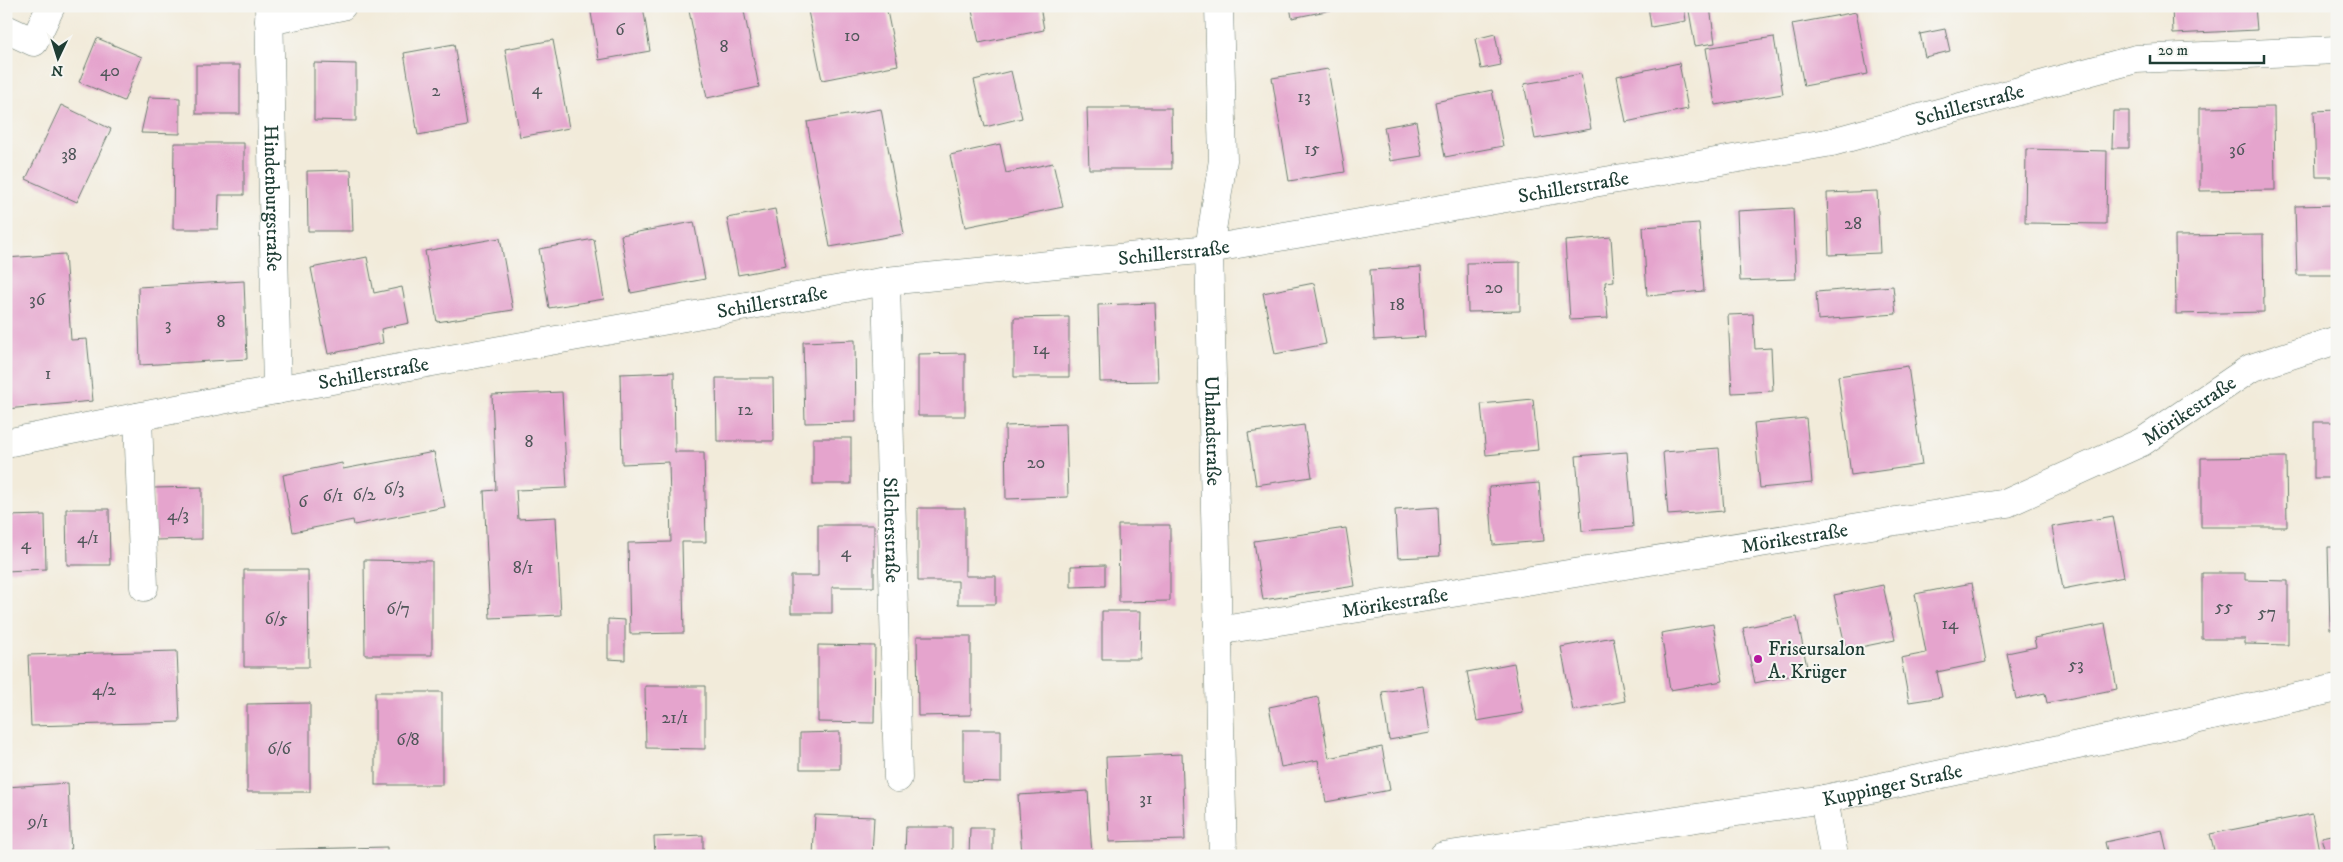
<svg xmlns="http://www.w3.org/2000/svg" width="2343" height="862" viewBox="0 0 2343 862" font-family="'IM FELL DW Pica',serif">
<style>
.building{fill:#e5a4cd}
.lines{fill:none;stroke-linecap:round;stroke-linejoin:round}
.minor-casing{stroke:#697a6e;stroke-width:29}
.minor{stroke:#fff;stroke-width:28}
.poi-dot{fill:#b5179e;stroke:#f6f6f2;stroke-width:2}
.labels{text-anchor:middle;stroke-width:4;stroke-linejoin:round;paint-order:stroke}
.number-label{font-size:18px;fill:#50575a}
.street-label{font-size:20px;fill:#1f3d34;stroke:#f6f6f2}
.poi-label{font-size:20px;fill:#1f3d34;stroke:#f6f6f2;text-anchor:start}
</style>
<rect width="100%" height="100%" fill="#f6f6f2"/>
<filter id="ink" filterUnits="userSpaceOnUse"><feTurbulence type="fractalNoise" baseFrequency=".02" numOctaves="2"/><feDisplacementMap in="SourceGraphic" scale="10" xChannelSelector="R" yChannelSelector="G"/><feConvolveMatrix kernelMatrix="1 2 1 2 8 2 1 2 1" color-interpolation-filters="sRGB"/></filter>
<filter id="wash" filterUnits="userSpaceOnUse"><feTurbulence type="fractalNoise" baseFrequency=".0096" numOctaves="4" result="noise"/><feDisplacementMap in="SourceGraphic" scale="20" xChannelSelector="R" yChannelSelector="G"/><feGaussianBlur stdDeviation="1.12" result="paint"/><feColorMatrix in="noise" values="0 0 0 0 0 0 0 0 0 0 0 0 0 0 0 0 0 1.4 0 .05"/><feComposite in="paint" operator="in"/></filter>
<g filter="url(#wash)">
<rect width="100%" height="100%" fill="#f2ebda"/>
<g id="blocks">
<g class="building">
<path d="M 595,6 L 643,6 L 650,51 L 599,60 L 590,7 Z"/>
<path d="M 688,6 L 743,6 L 759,87 L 707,98 Z"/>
<path d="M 807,6 L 886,6 L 898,65 L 822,80 Z"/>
<path d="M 971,6 L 1040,6 L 1044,30 L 979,43 Z"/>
<path d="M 1290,6 L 1346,6 L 1346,7 L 1292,18 Z"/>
<path d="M 1648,6 L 1684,6 L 1686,21 L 1651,27 Z"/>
<path d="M 2172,6 L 2255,6 L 2257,30 L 2173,34 Z"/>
<path d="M 1710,7 L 1715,43 L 1695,46 L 1689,11 Z"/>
<path d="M 1856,12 L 1868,74 L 1804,86 L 1792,24 Z"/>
<path d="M 1945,29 L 1950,51 L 1925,57 L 1920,34 Z"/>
<path d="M 1495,34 L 1501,65 L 1481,69 L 1475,39 Z"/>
<path d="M 1774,37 L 1783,94 L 1715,105 L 1706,48 Z"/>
<path d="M 97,38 L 142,57 L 124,101 L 79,82 Z"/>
<path d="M 553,40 L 569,128 L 520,137 L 505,49 Z"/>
<path d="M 454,44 L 467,126 L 418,135 L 404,53 Z"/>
<path d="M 314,63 L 356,64 L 356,121 L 314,120 Z"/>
<path d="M 1679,63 L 1688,109 L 1626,122 L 1617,76 Z"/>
<rect x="196" y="65" width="44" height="49"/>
<path d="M 1328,69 L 1345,172 L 1289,181 L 1272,78 Z"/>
<path d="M 1011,71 L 1022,118 L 985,127 L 974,80 Z"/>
<path d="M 1581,74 L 1591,129 L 1535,139 L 1524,84 Z"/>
<path d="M 1492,90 L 1503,146 L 1445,157 L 1435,102 Z"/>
<path d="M 149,97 L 180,98 L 180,134 L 141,133 Z"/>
<path d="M 61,105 L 111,129 L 77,202 L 26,179 Z"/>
<path d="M 2274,107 L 2275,190 L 2200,191 L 2200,108 Z"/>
<path d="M 1087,108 L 1171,108 L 1172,169 L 1089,169 Z"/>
<path d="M 881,109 L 904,234 L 830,247 L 807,122 Z"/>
<path d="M 2337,110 L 2337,177 L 2316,177 L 2314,111 Z"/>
<path d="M 2113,111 L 2129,111 L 2129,148 L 2112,148 Z"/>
<path d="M 1416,121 L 1422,156 L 1390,161 L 1384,127 Z"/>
<path d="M 174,143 L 244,143 L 244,195 L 219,195 L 218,229 L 173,229 Z"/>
<path d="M 1000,144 L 1006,173 L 1053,163 L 1063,207 L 965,227 L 950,155 Z"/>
<path d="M 2026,149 L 2107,151 L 2106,224 L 2025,223 Z"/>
<path d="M 351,170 L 353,231 L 308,231 L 307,171 Z"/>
<path d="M 1877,191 L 1880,253 L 1829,255 L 1827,193 Z"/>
<path d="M 2337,205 L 2337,275 L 2297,275 L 2295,206 Z"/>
<path d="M 1793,208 L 1796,279 L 1740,281 L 1737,211 Z"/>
<path d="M 775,209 L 786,266 L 738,275 L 727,218 Z"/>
<path d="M 694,222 L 705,279 L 631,293 L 621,235 Z"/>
<path d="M 1699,223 L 1704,291 L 1647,296 L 1643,227 Z"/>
<path d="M 2263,235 L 2264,312 L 2176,314 L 2175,236 Z"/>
<path d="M 1611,237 L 1614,281 L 1605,282 L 1608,318 L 1570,320 L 1565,241 Z"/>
<path d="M 500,238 L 513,310 L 437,322 L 425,251 Z"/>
<path d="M 594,239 L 604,299 L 549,308 L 539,249 Z"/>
<path d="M 65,254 L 71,340 L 87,339 L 93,401 L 6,409 L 6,258 Z"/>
<path d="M 367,257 L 374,293 L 402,287 L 409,323 L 381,329 L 383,343 L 328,354 L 311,268 Z"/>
<path d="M 1520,262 L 1520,311 L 1468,312 L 1467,263 Z"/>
<path d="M 1421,267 L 1425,337 L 1374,340 L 1370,270 Z"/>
<path d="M 244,281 L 247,359 L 140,365 L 138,287 Z"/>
<path d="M 1314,283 L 1326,344 L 1275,354 L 1263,293 Z"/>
<path d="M 1893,286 L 1896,314 L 1818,320 L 1816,292 Z"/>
<path d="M 1155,303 L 1158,381 L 1100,382 L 1098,305 Z"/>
<path d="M 1753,314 L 1755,349 L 1771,348 L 1773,391 L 1732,393 L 1728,315 Z"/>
<path d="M 1069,317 L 1069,377 L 1014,377 L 1014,318 Z"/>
<path d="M 855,340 L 856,422 L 805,423 L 803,342 Z"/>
<path d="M 965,353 L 965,416 L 918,416 L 918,354 Z"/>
<path d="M 1908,366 L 1922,465 L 1851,475 L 1838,376 Z"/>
<path d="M 674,372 L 675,452 L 704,452 L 706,542 L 682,542 L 684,633 L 630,634 L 628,543 L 671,542 L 669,462 L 622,464 L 620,374 Z"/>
<path d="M 716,378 L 773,378 L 774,441 L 717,441 Z"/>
<path d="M 562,392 L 567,488 L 516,490 L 518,519 L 556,517 L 561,615 L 490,618 L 484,491 L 496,490 L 492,395 Z"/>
<path d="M 1533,399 L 1538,450 L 1486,455 L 1481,404 Z"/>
<path d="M 1806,418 L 1812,483 L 1760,488 L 1754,423 Z"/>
<rect x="2314" y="422" width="23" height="56"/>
<path d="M 1066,424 L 1068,497 L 1006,499 L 1005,426 Z"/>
<path d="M 1304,425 L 1312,477 L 1256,485 L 1248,433 Z"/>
<rect x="813" y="438" width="38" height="46"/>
<path d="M 1719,448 L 1724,511 L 1668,515 L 1663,452 Z"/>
<path d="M 434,452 L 445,507 L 354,525 L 353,520 L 293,532 L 283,475 L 342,463 L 343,469 Z"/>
<path d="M 1627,452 L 1633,527 L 1582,531 L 1576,456 Z"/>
<path d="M 2286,457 L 2287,527 L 2201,527 L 2201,458 Z"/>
<path d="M 1539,483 L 1544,541 L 1493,545 L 1489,487 Z"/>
<path d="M 202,487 L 202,539 L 154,540 L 154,488 Z"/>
<path d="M 1438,507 L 1440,556 L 1398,558 L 1395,510 Z"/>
<path d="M 918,508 L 965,508 L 965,576 L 996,576 L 996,604 L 958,604 L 958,581 L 918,581 Z"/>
<path d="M 66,509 L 109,509 L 110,565 L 67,565 Z"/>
<path d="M 45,515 L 46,569 L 6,571 L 6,516 Z"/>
<path d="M 2113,516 L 2124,577 L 2063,589 L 2052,527 Z"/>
<path d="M 818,525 L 874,525 L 874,587 L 832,587 L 832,613 L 791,613 L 791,576 L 818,576 Z"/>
<path d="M 1118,525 L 1170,525 L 1170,601 L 1119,602 Z"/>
<path d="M 1346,528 L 1355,586 L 1263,600 L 1254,541 Z"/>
<path d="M 2328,547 L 2337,547 L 2337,629 L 2330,629 Z"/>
<path d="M 364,560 L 432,561 L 432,655 L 365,655 Z"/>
<path d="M 1105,565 L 1105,586 L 1071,587 L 1071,566 Z"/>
<path d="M 244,570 L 308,570 L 309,667 L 244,667 Z"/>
<path d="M 2202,573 L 2245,573 L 2245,580 L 2288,581 L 2288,645 L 2245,644 L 2245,639 L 2202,639 Z"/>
<path d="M 1972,583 L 1986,662 L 1937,672 L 1942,697 L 1909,702 L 1901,658 L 1926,653 L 1915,594 Z"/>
<path d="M 1883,585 L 1895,640 L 1846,650 L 1834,595 Z"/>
<path d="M 1102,611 L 1141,611 L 1140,659 L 1102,659 Z"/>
<path d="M 1797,617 L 1808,672 L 1755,683 L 1743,628 Z"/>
<path d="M 608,619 L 625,620 L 625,660 L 608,659 Z"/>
<path d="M 1713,624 L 1723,681 L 1670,690 L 1661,633 Z"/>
<path d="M 2105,624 L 2117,689 L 2047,703 L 2045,693 L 2016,699 L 2007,653 L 2036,647 L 2034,638 Z"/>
<path d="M 917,636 L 971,636 L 971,715 L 918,716 Z"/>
<path d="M 1613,637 L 1625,701 L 1573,711 L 1561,647 Z"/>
<path d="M 818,645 L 875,646 L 874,723 L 818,722 Z"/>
<path d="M 177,651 L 180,722 L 31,726 L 28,655 Z"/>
<path d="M 1514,663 L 1523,713 L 1477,721 L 1467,672 Z"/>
<path d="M 645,686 L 705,686 L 705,749 L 646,748 Z"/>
<path d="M 1423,686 L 1430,733 L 1389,740 L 1382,692 Z"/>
<rect x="375" y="692" width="67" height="93"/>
<path d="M 1318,697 L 1329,758 L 1382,747 L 1390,790 L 1326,802 L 1318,760 L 1281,767 L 1269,707 Z"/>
<path d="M 310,703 L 310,792 L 247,792 L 247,704 Z"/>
<path d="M 963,730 L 1001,730 L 1001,782 L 963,781 Z"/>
<path d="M 840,732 L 840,769 L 800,769 L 800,733 Z"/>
<path d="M 1182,754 L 1185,840 L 1109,842 L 1106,757 Z"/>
<path d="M 68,783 L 71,856 L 6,856 L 6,787 Z"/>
<path d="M 1088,791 L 1092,856 L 1022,856 L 1018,795 Z"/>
<path d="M 2312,814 L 2320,856 L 2190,856 L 2214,850 L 2210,834 Z"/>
<path d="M 815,815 L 874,817 L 872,856 L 813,856 Z"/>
<path d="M 906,827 L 952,827 L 952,856 L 905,856 Z"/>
<path d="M 970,828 L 993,828 L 993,856 L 969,856 Z"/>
<path d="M 2162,830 L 2168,856 L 2108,856 L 2105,842 Z"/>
<path d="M 2337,834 L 2337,856 L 2327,856 L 2322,837 Z"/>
<path d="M 703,835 L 703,856 L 655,856 L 654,837 Z"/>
<path d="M 387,847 L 387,856 L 256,856 L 256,850 Z"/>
</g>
</g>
</g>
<g filter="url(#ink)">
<use href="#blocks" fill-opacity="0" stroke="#697a6e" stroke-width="1"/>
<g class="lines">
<g class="minor-casing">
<g id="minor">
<path id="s1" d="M 269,6 L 277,390"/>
<path id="s2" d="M 1219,6 L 1223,160 L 1209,249 L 1223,856"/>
<path d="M 269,21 L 342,6"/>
<path d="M 6,29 L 34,42 L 51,6"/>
<path id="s3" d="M 886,281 L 898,778"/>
<path d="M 138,417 L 144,587"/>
<path id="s4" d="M 6,443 L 237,397 L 886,281 L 1209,249 L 1832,142 L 2136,59 L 2337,50"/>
<path id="s5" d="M 1217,631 L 2007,503 L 2142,442 L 2251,368 L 2337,340"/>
<path d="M 1824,799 L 1834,856"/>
<path id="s6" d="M 1443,856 L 1824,799 L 2177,724 L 2337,688"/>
</g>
</g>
<use href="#minor" class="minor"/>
</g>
</g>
<circle class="poi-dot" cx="1758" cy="659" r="5"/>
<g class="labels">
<g class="number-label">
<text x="620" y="35">6</text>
<text x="852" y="41">10</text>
<text x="724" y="52">8</text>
<text x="110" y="76">40</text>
<text x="537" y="94">4</text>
<text x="436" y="96">2</text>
<text x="1304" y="102">13</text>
<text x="1312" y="154">15</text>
<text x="2237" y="155">36</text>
<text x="69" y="160">38</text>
<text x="1853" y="229">28</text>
<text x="1494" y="293">20</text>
<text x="37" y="305">36</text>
<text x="1397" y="310">18</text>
<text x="221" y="327">8</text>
<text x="168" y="330">3</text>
<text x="1041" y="354">14</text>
<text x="48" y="379">1</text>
<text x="745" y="415">12</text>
<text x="529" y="447">8</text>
<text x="1036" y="468">20</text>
<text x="394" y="494">6/3</text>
<text x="364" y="500">6/2</text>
<text x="333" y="501">6/1</text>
<text x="303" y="507">6</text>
<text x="178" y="520">4/3</text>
<text x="88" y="543">4/1</text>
<text x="26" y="549">4</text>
<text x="846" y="557">4</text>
<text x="523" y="573">8/1</text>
<text x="2224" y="612">55</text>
<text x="398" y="614">6/7</text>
<text x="2267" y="618">57</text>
<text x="276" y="624">6/5</text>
<text x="1950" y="629">14</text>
<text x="2076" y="670">53</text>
<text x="104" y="695">4/2</text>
<text x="675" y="723">21/1</text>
<text x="408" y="745">6/8</text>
<text x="279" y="754">6/6</text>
<text x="1146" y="804">31</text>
<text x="38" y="827">9/1</text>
</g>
<g class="street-label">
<text dy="7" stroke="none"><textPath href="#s4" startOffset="1994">Schillerstraße</textPath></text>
<text dy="7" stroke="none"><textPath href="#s4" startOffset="1589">Schillerstraße</textPath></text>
<text dy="7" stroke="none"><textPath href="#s1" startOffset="192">Hindenburgstraße</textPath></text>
<text dy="7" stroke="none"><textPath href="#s4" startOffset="1184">Schillerstraße</textPath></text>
<text dy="7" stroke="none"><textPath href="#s4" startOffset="779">Schillerstraße</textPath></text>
<text dy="7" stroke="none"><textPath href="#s4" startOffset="374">Schillerstraße</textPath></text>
<text dy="7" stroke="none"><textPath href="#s5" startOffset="1005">Mörikestraße</textPath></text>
<text dy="7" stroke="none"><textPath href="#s2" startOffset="426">Uhlandstraße</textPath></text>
<text dy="7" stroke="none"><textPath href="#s3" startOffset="249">Silcherstraße</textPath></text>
<text dy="7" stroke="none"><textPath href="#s5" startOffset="585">Mörikestraße</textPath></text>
<text dy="7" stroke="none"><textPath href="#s5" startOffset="180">Mörikestraße</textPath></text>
<text dy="7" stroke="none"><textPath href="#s6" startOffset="455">Kuppinger Straße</textPath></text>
</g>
<g class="poi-label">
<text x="1768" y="655">Friseursalon<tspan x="1768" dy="23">A. Krüger</tspan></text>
</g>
</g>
<rect width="2343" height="862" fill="none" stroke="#f6f6f2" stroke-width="25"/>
<g transform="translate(58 58) rotate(184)" stroke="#f6f6f2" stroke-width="4" paint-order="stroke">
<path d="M0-4L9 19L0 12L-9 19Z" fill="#1f3d34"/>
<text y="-8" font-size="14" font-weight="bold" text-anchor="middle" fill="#1f3d34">N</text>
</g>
<path d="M2150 55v8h114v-8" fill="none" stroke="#1f3d34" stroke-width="2.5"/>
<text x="2158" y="55" font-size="15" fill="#1f3d34" stroke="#f6f6f2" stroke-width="4" paint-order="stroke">20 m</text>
</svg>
